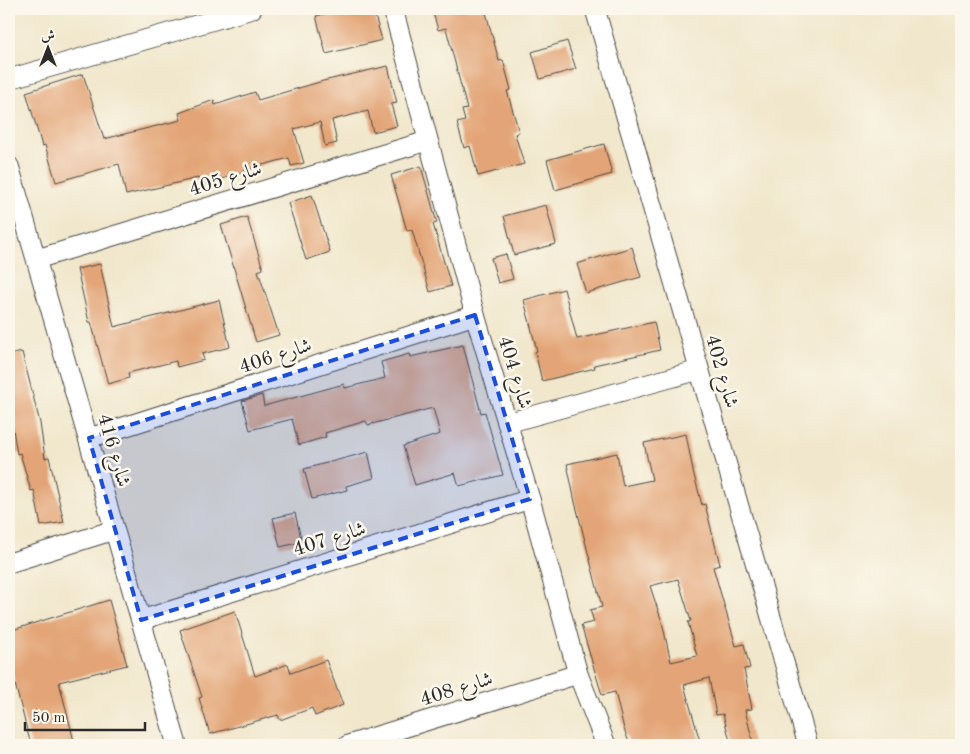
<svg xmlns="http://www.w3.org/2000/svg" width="970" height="754" viewBox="0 0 970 754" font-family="'Old Standard TT',Amiri,serif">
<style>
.building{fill:#e3a577;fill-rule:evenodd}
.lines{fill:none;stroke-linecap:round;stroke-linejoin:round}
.minor-casing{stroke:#494743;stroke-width:21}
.minor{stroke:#fff;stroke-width:19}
.marked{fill:#1d4ed8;fill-opacity:0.2;stroke:#1d4ed8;stroke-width:4;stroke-dasharray:10 6;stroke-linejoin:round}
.labels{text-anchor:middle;stroke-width:5;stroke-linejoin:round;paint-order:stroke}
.street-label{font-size:20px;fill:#2b2b2b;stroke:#fbf7ec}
</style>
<rect width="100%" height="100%" fill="#fbf7ec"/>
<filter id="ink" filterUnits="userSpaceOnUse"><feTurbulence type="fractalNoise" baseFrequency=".02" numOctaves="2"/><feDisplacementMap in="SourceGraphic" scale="10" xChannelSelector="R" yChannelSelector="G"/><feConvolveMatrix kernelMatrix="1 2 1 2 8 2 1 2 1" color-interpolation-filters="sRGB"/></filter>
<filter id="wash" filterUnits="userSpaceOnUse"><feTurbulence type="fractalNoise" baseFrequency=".0096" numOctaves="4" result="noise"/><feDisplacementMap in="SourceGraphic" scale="20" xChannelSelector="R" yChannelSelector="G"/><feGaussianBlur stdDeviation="1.12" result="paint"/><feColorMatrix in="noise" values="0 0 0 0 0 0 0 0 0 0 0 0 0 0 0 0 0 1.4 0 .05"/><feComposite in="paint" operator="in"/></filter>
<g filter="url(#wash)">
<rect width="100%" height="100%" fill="#f1e7cc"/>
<g id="blocks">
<g class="building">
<path d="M 343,9 L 373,9 L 382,40 L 326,54 L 316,16 Z"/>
<path d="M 432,9 L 485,9 L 499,61 L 503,60 L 511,90 L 507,91 L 519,132 L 515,134 L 524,164 L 478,176 L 470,146 L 464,148 L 457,123 L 465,121 L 462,110 L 467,109 L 446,28 L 438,30 Z"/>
<path d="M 567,41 L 576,69 L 540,79 L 532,52 Z"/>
<path d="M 388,66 L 397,103 L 391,104 L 397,126 L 373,132 L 368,111 L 332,120 L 337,143 L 325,146 L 320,122 L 294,129 L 304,163 L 291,166 L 289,158 L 255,167 L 201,187 L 198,178 L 126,195 L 119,164 L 56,182 L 45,145 L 42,146 L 26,92 L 83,74 L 104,139 L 181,120 L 179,113 L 214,100 L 215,105 L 255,92 L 258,100 L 323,81 Z"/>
<path d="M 604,144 L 612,174 L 555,190 L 547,160 Z"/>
<path d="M 421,166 L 437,223 L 433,224 L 451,286 L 430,292 L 412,230 L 407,231 L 391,175 Z"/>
<path d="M 312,195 L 330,252 L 306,260 L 288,203 Z"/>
<path d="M 546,205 L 556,244 L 514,255 L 504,216 Z"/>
<path d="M 247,217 L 263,269 L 258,271 L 279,335 L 256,342 L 221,225 Z"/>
<path d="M 632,247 L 641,277 L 586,293 L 577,264 Z"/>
<path d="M 506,254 L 513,279 L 498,283 L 491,258 Z"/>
<path d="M 100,264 L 114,327 L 219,300 L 230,347 L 202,354 L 204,360 L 177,367 L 176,361 L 128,373 L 129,378 L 108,384 L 91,322 L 89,322 L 77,269 Z"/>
<path d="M 564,289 L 577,339 L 654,322 L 660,350 L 594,365 L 595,368 L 542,381 L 535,352 L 537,351 L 524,300 Z"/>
<path d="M 463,345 L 481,413 L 485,412 L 503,475 L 459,486 L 455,473 L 415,485 L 403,446 L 440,434 L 433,408 L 368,425 L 366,421 L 325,433 L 326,437 L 299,445 L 292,419 L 250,430 L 242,401 L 262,395 L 264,406 L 344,384 L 345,388 L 385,378 L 381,362 L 409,354 L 410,357 Z"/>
<path d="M 22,352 L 40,423 L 45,458 L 49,457 L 64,522 L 41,526 L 34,490 L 31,491 L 20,453 L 17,454 L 11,417 L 9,417 L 9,355 Z"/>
<path d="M 686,434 L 693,471 L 702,505 L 705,504 L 720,565 L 713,567 L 736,646 L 744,644 L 750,668 L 744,669 L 752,709 L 745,710 L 753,743 L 744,745 L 731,745 L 723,714 L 716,715 L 709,678 L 684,685 L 701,745 L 630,745 L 624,729 L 615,692 L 602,695 L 581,625 L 594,622 L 590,610 L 602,607 L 575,502 L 567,464 L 617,453 L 623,486 L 652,480 L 644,443 ZM 678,579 L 691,621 L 688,622 L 697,656 L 671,662 L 662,622 L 650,586 Z"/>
<path d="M 368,452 L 374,478 L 346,486 L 347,490 L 312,499 L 304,469 Z"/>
<path d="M 295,513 L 302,542 L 280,547 L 273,518 Z"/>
<path d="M 109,600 L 127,665 L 59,682 L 75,745 L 31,745 L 9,661 L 9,631 Z"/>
<path d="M 235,611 L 255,676 L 288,664 L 291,673 L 326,660 L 343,705 L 315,716 L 312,708 L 280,720 L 278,715 L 210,734 L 199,698 L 202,697 L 180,630 Z"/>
</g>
</g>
</g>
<g filter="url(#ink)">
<use href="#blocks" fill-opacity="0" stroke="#494743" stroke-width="1"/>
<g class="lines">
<g class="minor-casing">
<g id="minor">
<path d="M 393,9 L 475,315 L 530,499 L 578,674 L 606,745"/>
<path d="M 595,9 L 808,745"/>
<path d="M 9,79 L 252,9"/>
<path d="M 9,166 L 177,745"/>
<path d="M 37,259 L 427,141"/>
<path d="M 507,423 L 699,370"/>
<path d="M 89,438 L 475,315"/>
<path d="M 9,563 L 114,530"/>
<path d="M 141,620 L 530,499"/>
<path d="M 348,745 L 578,674"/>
</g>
</g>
<use href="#minor" class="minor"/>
</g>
</g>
<path class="marked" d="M 475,315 L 530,499 L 141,620 L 89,438 Z"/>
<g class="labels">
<g class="street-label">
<text transform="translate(225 178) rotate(-17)" y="7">شارع 405</text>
<text transform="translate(275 355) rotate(-18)" y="7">شارع 406</text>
<text transform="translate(723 371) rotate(74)" y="7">شارع 402</text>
<text transform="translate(516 372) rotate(73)" y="7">شارع 404</text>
<text transform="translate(115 450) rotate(74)" y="7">شارع 416</text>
<text transform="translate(329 538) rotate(-17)" y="7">شارع 407</text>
<text transform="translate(456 688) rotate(-17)" y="7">شارع 408</text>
</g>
</g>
<rect width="970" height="754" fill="none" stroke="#fbf7ec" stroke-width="30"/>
<g transform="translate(48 48)" stroke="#fbf7ec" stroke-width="4" paint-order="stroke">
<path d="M0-4L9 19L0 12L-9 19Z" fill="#2b2b2b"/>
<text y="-8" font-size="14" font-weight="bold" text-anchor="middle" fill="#2b2b2b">ش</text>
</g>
<path d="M25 722v8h120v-8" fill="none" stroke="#2b2b2b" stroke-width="2.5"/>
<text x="32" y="722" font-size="15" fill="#2b2b2b" stroke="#fbf7ec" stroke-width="4" paint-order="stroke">50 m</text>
</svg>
